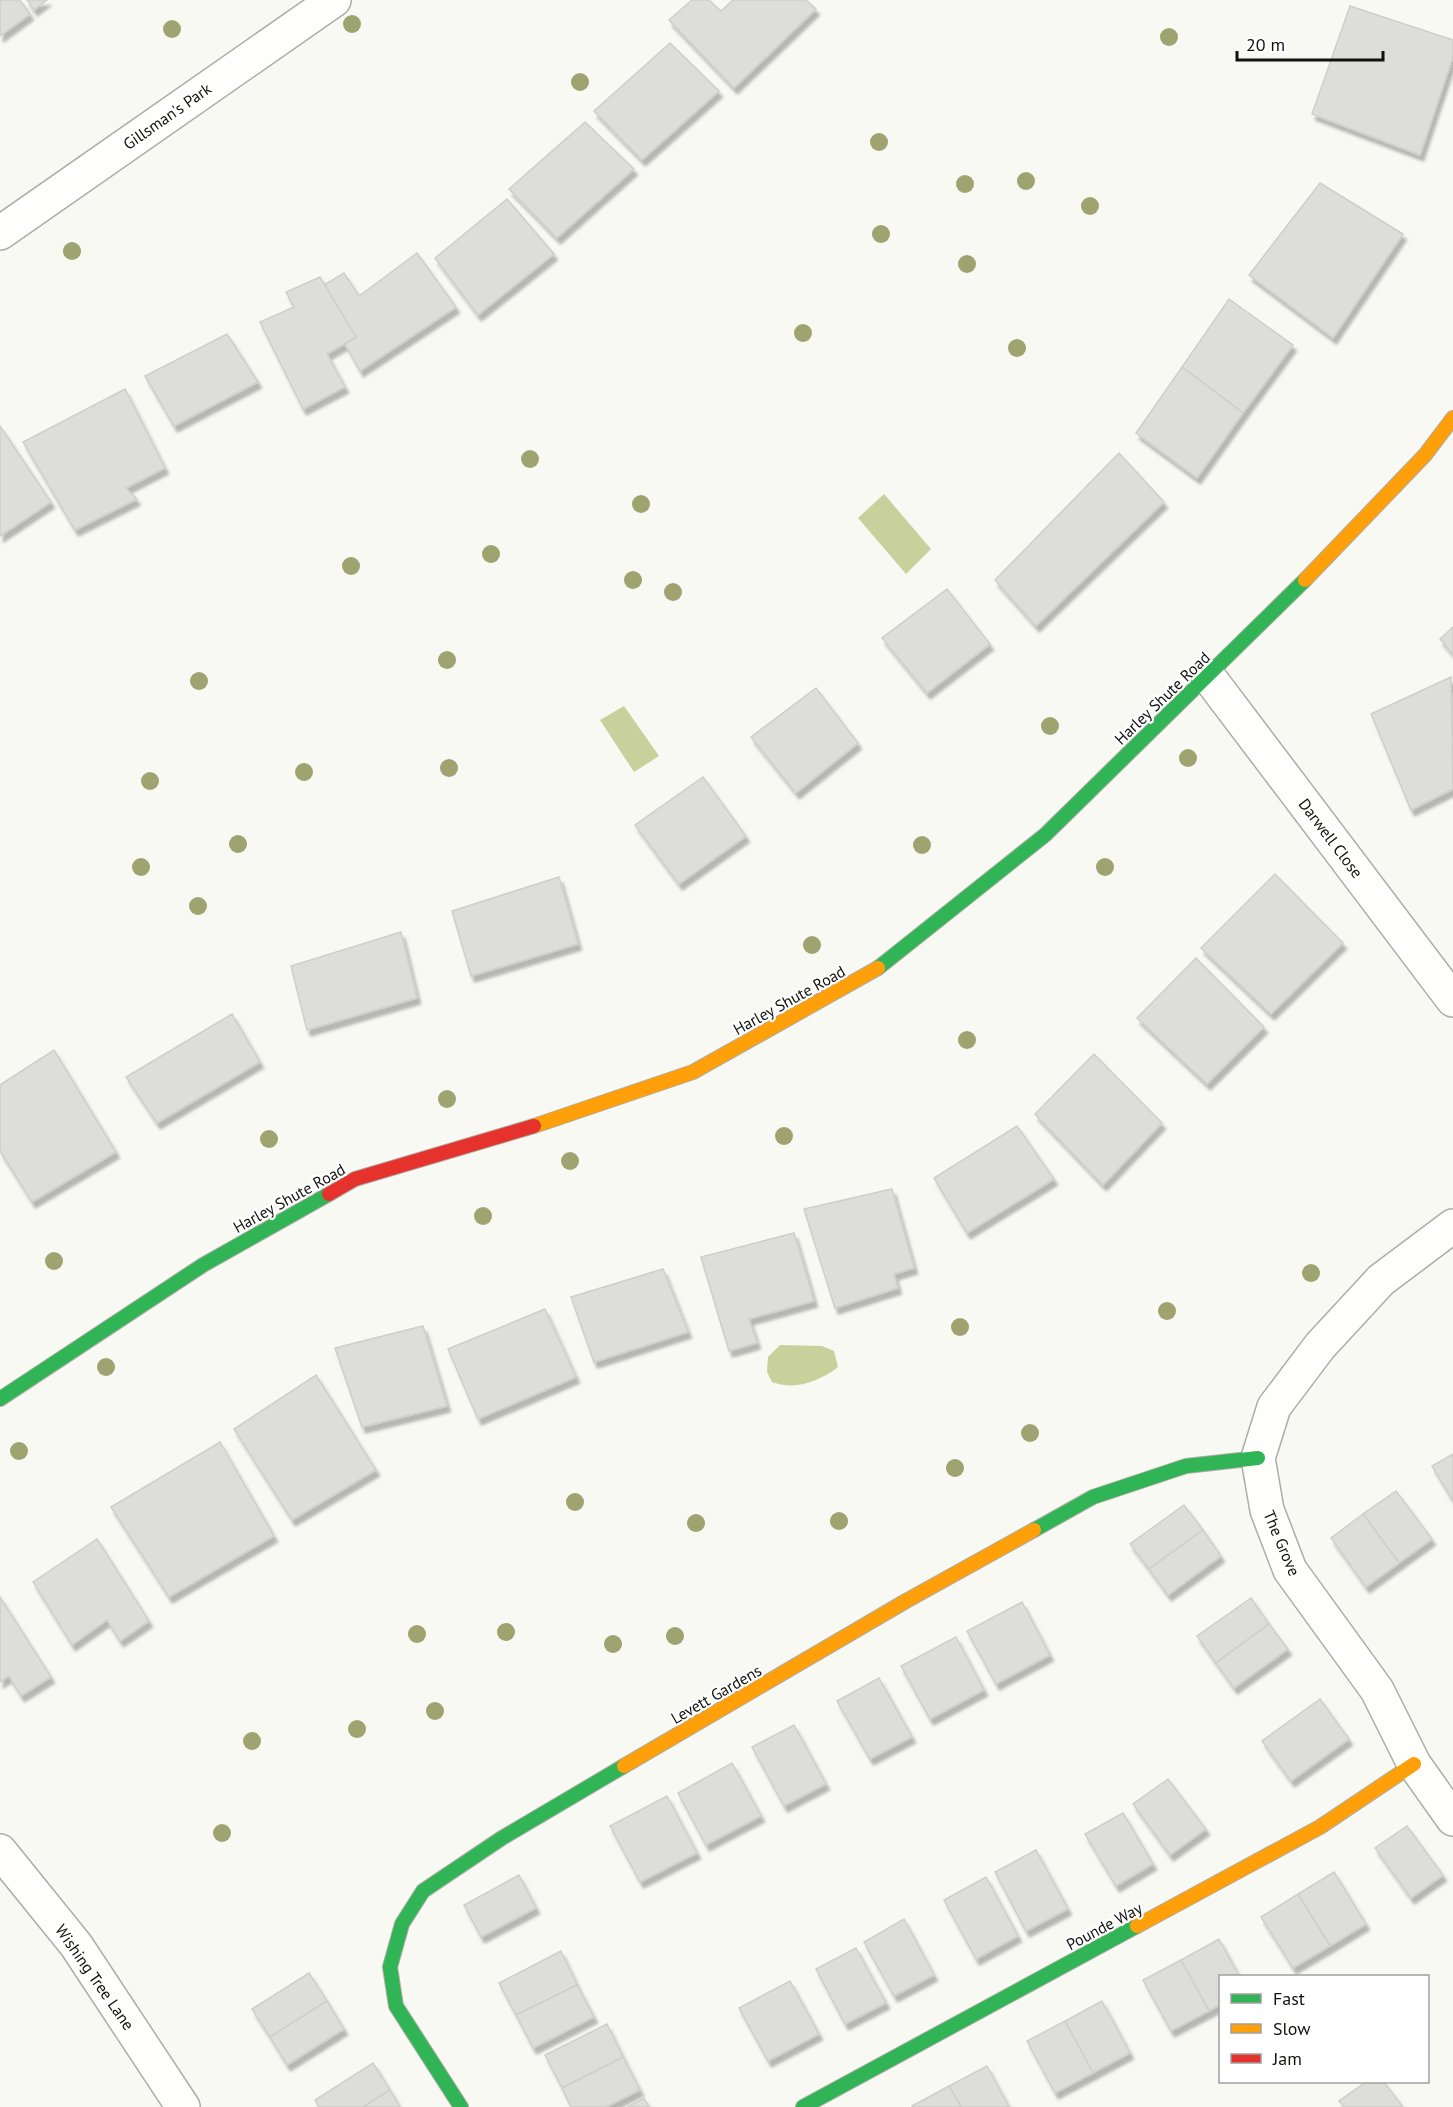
<svg xmlns="http://www.w3.org/2000/svg" width="1453" height="2107" viewBox="0 0 1453 2107" font-family="'PT Sans',sans-serif">
<style>
.water{fill:#c8d09b}
.building{fill:#dddeda;stroke:#cecfca;stroke-width:1.5;filter:url(#shadow)}
.lines{fill:none;stroke-linecap:round;stroke-linejoin:round}
.street-casing{stroke:#acada8;stroke-width:36}
.fast-casing{stroke:#acada8;stroke-width:16}
.slow-casing{stroke:#acada8;stroke-width:16}
.jam-casing{stroke:#acada8;stroke-width:16}
.street{stroke:#fefefd;stroke-width:33}
.fast{stroke:#30b455;stroke-width:14}
.slow{stroke:#ff9f0a;stroke-width:14}
.jam{stroke:#e5322d;stroke-width:14}
.tree{fill:#9ea370}
.labels{text-anchor:middle;stroke-width:4.5;stroke-linejoin:round;paint-order:stroke}
.street-label{font-size:16px;fill:#11120e;stroke:#fff}
</style>
<defs>
<filter id="shadow"><feDropShadow dx="3.5" dy="6" stdDeviation="1.5" flood-color="#0004"/></filter>
</defs>
<rect width="100%" height="100%" fill="#f8f9f3"/>
<g class="water">
<path d="M 884,494 L 931,549 L 906,574 L 858,518 Z"/>
<path d="M 624,706 L 659,756 L 634,772 L 600,720 Z"/>
<path d="M 780,1345 L 822,1346 L 834,1351 L 838,1367 C 820,1381 795,1391 772,1382 L 767,1372 L 768,1357 Z"/>
</g>
<g class="building">
<path d="M 0,0 L 20,0 L 30,14 L 0,36 Z"/>
<path d="M 27,0 L 47,0 L 34,10 Z"/>
<path d="M 692,0 L 709,0 L 721,11 L 733,0 L 806,0 L 816,9 L 734,88 L 669,20 Z"/>
<path d="M 1350,6 L 1453,40 L 1453,57 L 1420,155 L 1312,114 Z"/>
<path d="M 670,43 L 719,91 L 642,160 L 594,111 Z"/>
<path d="M 585,122 L 634,169 L 557,238 L 509,189 Z"/>
<path d="M 1320,183 L 1403,234 L 1333,338 L 1249,275 Z"/>
<path d="M 507,199 L 554,254 L 478,315 L 435,258 Z"/>
<path d="M 417,253 L 456,307 L 360,371 L 345,344 L 356,337 L 324,285 L 344,273 L 359,296 Z"/>
<path d="M 320,277 L 356,337 L 327,354 L 345,387 L 303,409 L 260,322 L 294,307 L 286,292 Z"/>
<path d="M 1229,299 L 1293,345 L 1243,413 L 1182,367 Z"/>
<path d="M 227,334 L 258,382 L 174,426 L 145,376 Z"/>
<path d="M 1182,367 L 1243,413 L 1197,478 L 1136,433 Z"/>
<path d="M 125,389 L 165,468 L 126,488 L 137,499 L 75,530 L 23,442 Z"/>
<path d="M 0,426 L 51,502 L 0,536 Z"/>
<path d="M 1119,453 L 1164,502 L 1036,626 L 995,580 Z"/>
<path d="M 947,589 L 990,644 L 927,693 L 882,638 Z"/>
<path d="M 1453,627 L 1453,654 L 1440,639 Z"/>
<path d="M 1451,677 L 1453,789 L 1411,810 L 1371,714 Z"/>
<path d="M 816,688 L 858,743 L 796,793 L 751,737 Z"/>
<path d="M 703,777 L 746,836 L 679,884 L 635,825 Z"/>
<path d="M 1275,874 L 1343,943 L 1271,1014 L 1201,948 Z"/>
<path d="M 559,877 L 578,944 L 471,976 L 452,911 Z"/>
<path d="M 401,932 L 417,998 L 307,1030 L 291,966 Z"/>
<path d="M 1196,958 L 1264,1027 L 1207,1084 L 1137,1018 Z"/>
<path d="M 232,1014 L 260,1062 L 157,1123 L 126,1077 Z"/>
<path d="M 54,1050 L 116,1152 L 32,1202 L 0,1151 L 0,1085 Z"/>
<path d="M 1094,1054 L 1162,1123 L 1103,1185 L 1035,1114 Z"/>
<path d="M 1017,1126 L 1054,1179 L 967,1233 L 934,1178 Z"/>
<path d="M 892,1189 L 914,1268 L 894,1274 L 898,1288 L 835,1308 L 804,1209 Z"/>
<path d="M 794,1233 L 814,1301 L 749,1319 L 757,1343 L 729,1351 L 701,1257 Z"/>
<path d="M 663,1269 L 688,1332 L 594,1362 L 571,1297 Z"/>
<path d="M 545,1309 L 576,1377 L 478,1419 L 448,1349 Z"/>
<path d="M 423,1326 L 447,1406 L 362,1427 L 335,1348 Z"/>
<path d="M 316,1375 L 376,1470 L 292,1520 L 234,1429 Z"/>
<path d="M 220,1442 L 274,1536 L 169,1597 L 111,1507 Z"/>
<path d="M 1453,1454 L 1453,1501 L 1432,1466 Z"/>
<path d="M 1396,1491 L 1432,1539 L 1399,1563 L 1363,1514 Z"/>
<path d="M 1184,1505 L 1203,1530 L 1149,1569 L 1130,1544 Z"/>
<path d="M 1363,1514 L 1399,1563 L 1366,1587 L 1331,1538 Z"/>
<path d="M 1203,1530 L 1221,1556 L 1168,1595 L 1149,1569 Z"/>
<path d="M 97,1539 L 149,1621 L 120,1641 L 107,1620 L 72,1645 L 33,1582 Z"/>
<path d="M 0,1597 L 51,1677 L 21,1696 L 9,1676 L 0,1682 Z"/>
<path d="M 1251,1598 L 1269,1624 L 1216,1663 L 1197,1636 Z"/>
<path d="M 1022,1602 L 1050,1655 L 996,1684 L 967,1631 Z"/>
<path d="M 1269,1624 L 1288,1649 L 1234,1688 L 1216,1663 Z"/>
<path d="M 956,1637 L 984,1690 L 930,1719 L 901,1666 Z"/>
<path d="M 879,1678 L 912,1737 L 870,1759 L 837,1701 Z"/>
<path d="M 1320,1699 L 1349,1739 L 1291,1781 L 1262,1741 Z"/>
<path d="M 794,1725 L 826,1784 L 784,1806 L 752,1747 Z"/>
<path d="M 732,1763 L 761,1816 L 706,1845 L 678,1793 Z"/>
<path d="M 1168,1779 L 1206,1829 L 1170,1855 L 1133,1804 Z"/>
<path d="M 667,1796 L 697,1853 L 640,1882 L 610,1826 Z"/>
<path d="M 1123,1813 L 1153,1864 L 1116,1886 L 1085,1834 Z"/>
<path d="M 1407,1826 L 1443,1875 L 1411,1898 L 1375,1848 Z"/>
<path d="M 1036,1850 L 1068,1909 L 1026,1931 L 995,1872 Z"/>
<path d="M 1334,1872 L 1366,1924 L 1330,1946 L 1298,1894 Z"/>
<path d="M 519,1875 L 536,1908 L 481,1937 L 464,1905 Z"/>
<path d="M 986,1877 L 1018,1936 L 976,1959 L 944,1900 Z"/>
<path d="M 1298,1894 L 1330,1946 L 1293,1968 L 1261,1917 Z"/>
<path d="M 904,1919 L 934,1975 L 894,1996 L 864,1942 Z"/>
<path d="M 1219,1939 L 1239,1976 L 1220,1976 L 1220,2005 L 1209,2011 L 1181,1960 Z"/>
<path d="M 856,1948 L 886,2003 L 845,2024 L 816,1969 Z"/>
<path d="M 561,1951 L 577,1985 L 516,2015 L 499,1983 Z"/>
<path d="M 1181,1960 L 1209,2011 L 1171,2031 L 1143,1980 Z"/>
<path d="M 309,1973 L 327,2001 L 270,2037 L 252,2009 Z"/>
<path d="M 790,1981 L 819,2034 L 768,2061 L 739,2008 Z"/>
<path d="M 577,1985 L 594,2017 L 533,2048 L 516,2015 Z"/>
<path d="M 327,2001 L 344,2029 L 287,2065 L 270,2037 Z"/>
<path d="M 1102,2001 L 1130,2053 L 1093,2073 L 1065,2021 Z"/>
<path d="M 1065,2021 L 1093,2073 L 1055,2093 L 1027,2041 Z"/>
<path d="M 607,2024 L 623,2057 L 562,2088 L 545,2055 Z"/>
<path d="M 623,2057 L 640,2090 L 606,2107 L 571,2107 L 562,2088 Z"/>
<path d="M 373,2063 L 390,2090 L 363,2107 L 319,2107 L 315,2100 Z"/>
<path d="M 987,2066 L 1009,2107 L 961,2107 L 949,2086 Z"/>
<path d="M 1366,2082 L 1384,2082 L 1403,2107 L 1344,2107 L 1339,2101 Z"/>
<path d="M 949,2086 L 961,2107 L 912,2107 L 912,2106 Z"/>
<path d="M 390,2090 L 400,2107 L 363,2107 Z"/>
<path d="M 644,2098 L 649,2107 L 627,2107 Z"/>
</g>
<g class="lines">
<g class="street-casing">
<g id="street">
<path d="M 0,233 L 334,0"/>
<path d="M 1208,676 L 1453,1000"/>
<path d="M 1453,1226 L 1381,1280 L 1320,1346 L 1274,1407 L 1258,1458 L 1267,1510 L 1290,1570 L 1377,1690 L 1414,1764 L 1453,1819"/>
<path d="M 0,1851 L 76,1945 L 183,2107"/>
</g>
</g>
<g class="fast-casing">
<g id="fast">
<path d="M 878,968 L 1045,835 L 1305,580"/>
<path d="M 0,1399 L 203,1265 L 329,1194"/>
<path d="M 1034,1530 L 1093,1497 L 1186,1466 L 1258,1458"/>
<path d="M 461,2107 L 396,2006 L 390,1967 L 402,1924 L 423,1891 L 502,1838 L 624,1766"/>
<path d="M 803,2107 L 1137,1926"/>
</g>
</g>
<g class="slow-casing">
<g id="slow">
<path d="M 1305,580 L 1425,455 L 1453,418"/>
<path d="M 534,1126 L 693,1072 L 878,968"/>
<path d="M 624,1766 L 906,1601 L 1034,1530"/>
<path d="M 1137,1926 L 1320,1827 L 1414,1764"/>
</g>
</g>
<g class="jam-casing">
<path id="jam" d="M 329,1194 L 355,1179 L 534,1126"/>
</g>
<use href="#street" class="street"/>
<use href="#fast" class="fast"/>
<use href="#slow" class="slow"/>
<use href="#jam" class="jam"/>
</g>
<g class="tree">
<circle cx="352" cy="24" r="9"/>
<circle cx="172" cy="29" r="9"/>
<circle cx="1169" cy="37" r="9"/>
<circle cx="580" cy="82" r="9"/>
<circle cx="879" cy="142" r="9"/>
<circle cx="1026" cy="181" r="9"/>
<circle cx="965" cy="184" r="9"/>
<circle cx="1090" cy="206" r="9"/>
<circle cx="881" cy="234" r="9"/>
<circle cx="72" cy="251" r="9"/>
<circle cx="967" cy="264" r="9"/>
<circle cx="803" cy="333" r="9"/>
<circle cx="1017" cy="348" r="9"/>
<circle cx="530" cy="459" r="9"/>
<circle cx="641" cy="504" r="9"/>
<circle cx="491" cy="554" r="9"/>
<circle cx="351" cy="566" r="9"/>
<circle cx="633" cy="580" r="9"/>
<circle cx="673" cy="592" r="9"/>
<circle cx="447" cy="660" r="9"/>
<circle cx="199" cy="681" r="9"/>
<circle cx="1050" cy="726" r="9"/>
<circle cx="1188" cy="758" r="9"/>
<circle cx="449" cy="768" r="9"/>
<circle cx="304" cy="772" r="9"/>
<circle cx="150" cy="781" r="9"/>
<circle cx="238" cy="844" r="9"/>
<circle cx="922" cy="845" r="9"/>
<circle cx="141" cy="867" r="9"/>
<circle cx="1105" cy="867" r="9"/>
<circle cx="198" cy="906" r="9"/>
<circle cx="812" cy="945" r="9"/>
<circle cx="967" cy="1040" r="9"/>
<circle cx="447" cy="1099" r="9"/>
<circle cx="784" cy="1136" r="9"/>
<circle cx="269" cy="1139" r="9"/>
<circle cx="570" cy="1161" r="9"/>
<circle cx="483" cy="1216" r="9"/>
<circle cx="54" cy="1261" r="9"/>
<circle cx="1311" cy="1273" r="9"/>
<circle cx="1167" cy="1311" r="9"/>
<circle cx="960" cy="1327" r="9"/>
<circle cx="106" cy="1367" r="9"/>
<circle cx="1030" cy="1433" r="9"/>
<circle cx="19" cy="1451" r="9"/>
<circle cx="955" cy="1468" r="9"/>
<circle cx="575" cy="1502" r="9"/>
<circle cx="839" cy="1521" r="9"/>
<circle cx="696" cy="1523" r="9"/>
<circle cx="506" cy="1632" r="9"/>
<circle cx="417" cy="1634" r="9"/>
<circle cx="675" cy="1636" r="9"/>
<circle cx="613" cy="1644" r="9"/>
<circle cx="435" cy="1711" r="9"/>
<circle cx="357" cy="1729" r="9"/>
<circle cx="252" cy="1741" r="9"/>
<circle cx="222" cy="1833" r="9"/>
</g>
<g class="labels">
<g class="street-label">
<text transform="translate(167 116) rotate(-35)" y="6">Gillsman's Park</text>
<text transform="translate(1162 698) rotate(-44)" y="6">Harley Shute Road</text>
<text transform="translate(1331 838) rotate(53)" y="6">Darwell Close</text>
<text transform="translate(789 1000) rotate(-29)" y="6">Harley Shute Road</text>
<text transform="translate(289 1198) rotate(-29)" y="6">Harley Shute Road</text>
<text transform="translate(1282 1543) rotate(67)" y="6">The Grove</text>
<text transform="translate(716 1694) rotate(-30)" y="6">Levett Gardens</text>
<text transform="translate(1104 1926) rotate(-28)" y="6">Pounde Way</text>
<text transform="translate(95 1977) rotate(55)" y="6">Wishing Tree Lane</text>
</g>
</g>
<rect x="1219" y="1975" width="210" height="108" fill="#ffffff" stroke="#a0a09f" stroke-width="1.5"/>
<rect x="1231" y="1994" width="30" height="9" fill="#30b455" stroke="#a0a09f" stroke-width="1.5"/>
<text x="1273" y="2005" font-size="18" fill="#11120e">Fast</text>
<rect x="1231" y="2024" width="30" height="9" fill="#ff9f0a" stroke="#a0a09f" stroke-width="1.5"/>
<text x="1273" y="2035" font-size="18" fill="#11120e">Slow</text>
<rect x="1231" y="2054" width="30" height="9" fill="#e5322d" stroke="#a0a09f" stroke-width="1.5"/>
<text x="1273" y="2065" font-size="18" fill="#11120e">Jam</text>
<path d="M1237 51v9h146v-9" fill="none" stroke="#11120e" stroke-width="3"/>
<text x="1246" y="51" font-size="18" fill="#11120e" stroke="#ffffff" stroke-width="4.5" paint-order="stroke">20 m</text>
</svg>
